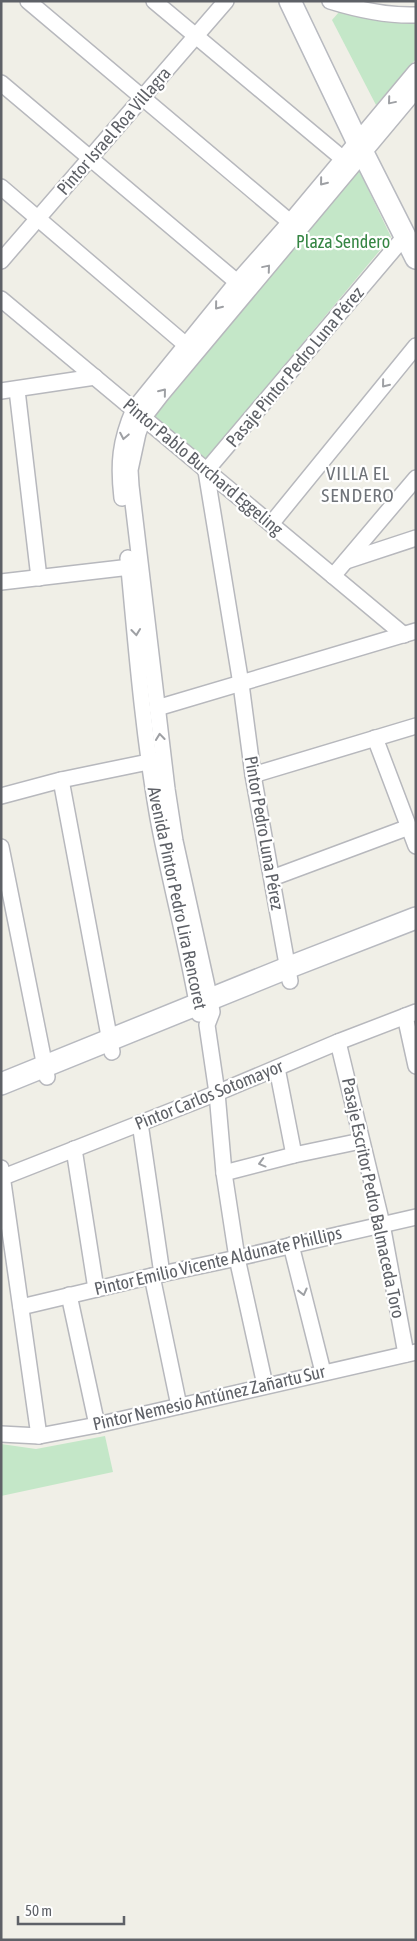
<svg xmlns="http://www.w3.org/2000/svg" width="417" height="1941" viewBox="0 0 417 1941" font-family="'Asap Condensed',sans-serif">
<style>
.green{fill:#c4e7c8}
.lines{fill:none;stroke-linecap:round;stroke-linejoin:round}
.street-casing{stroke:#b7b8bd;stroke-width:18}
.secondary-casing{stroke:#b8bac0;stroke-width:24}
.street{stroke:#fff;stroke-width:15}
.secondary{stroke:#fff;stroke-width:21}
.oneway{stroke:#9ea0a4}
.labels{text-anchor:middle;stroke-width:4.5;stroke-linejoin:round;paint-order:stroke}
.street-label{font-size:18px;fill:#5e6167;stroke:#fff}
.park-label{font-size:18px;fill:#368644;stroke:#fff}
.neighbourhood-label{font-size:19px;letter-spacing:1px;fill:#6f7379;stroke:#fff}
</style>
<rect width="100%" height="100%" fill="#f0efe7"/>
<g class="green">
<path d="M 340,11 L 416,23 L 416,59 L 376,105 L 332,20 Z"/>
<path d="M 359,170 L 391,237 L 206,459 L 154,417 Z"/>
<path d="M 105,1436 L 113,1472 L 1,1496 L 1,1444 L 36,1449 Z"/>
</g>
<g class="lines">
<g class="street-casing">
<g id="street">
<path d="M 28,1 L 290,222"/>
<path d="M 154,1 L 342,158"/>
<path d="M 330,1 C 359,10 386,16 416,15"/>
<path d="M 1,83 L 237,282"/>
<path d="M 1,187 L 186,345"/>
<path d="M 1,261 L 226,1"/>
<path d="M 1,299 L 404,635"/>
<path d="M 17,390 L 39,578"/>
<path d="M 1,391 L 95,377"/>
<path d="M 122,498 C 118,464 120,441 134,409 L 237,282 L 290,222 L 416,71"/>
<path d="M 271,524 L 416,346"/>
<path d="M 128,558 C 136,644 143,732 158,818 C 170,883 188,948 199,1014"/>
<path d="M 346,561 L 416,538"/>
<path d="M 333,576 L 416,478"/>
<path d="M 1,582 L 139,566"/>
<path d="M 157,708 L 416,631"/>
<path d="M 375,738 L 416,846"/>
<path d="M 253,775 L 416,726"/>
<path d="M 61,780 L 112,1052"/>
<path d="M 1,796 L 61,780 L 158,760"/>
<path d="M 1,847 L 47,1077"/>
<path d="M 272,878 L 409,827"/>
<path d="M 290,981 L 253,775 L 241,684 L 206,471 L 405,236"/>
<path d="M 405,1016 L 416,1066"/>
<path d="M 338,1042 L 382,1224 L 406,1354"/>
<path d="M 277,1068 L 294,1155"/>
<path d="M 140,1123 L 162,1274"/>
<path d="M 74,1149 L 96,1289"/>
<path d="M 1,1168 L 39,1436"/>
<path d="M 224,1173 L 294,1155 L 361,1141"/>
<path d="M 1,1178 L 217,1093 L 338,1042 L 416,1012"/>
<path d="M 291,1245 L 323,1372"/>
<path d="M 152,1276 L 179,1406"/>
<path d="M 69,1295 L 97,1425"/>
<path d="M 21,1307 L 152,1276 L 237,1258 L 416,1217"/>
<path d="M 265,1385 L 237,1258 L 224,1173 L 217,1093 L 207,1025 L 212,1012 L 210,1000 L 175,841 L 167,789 L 131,486 L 130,470 L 138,433 L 144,417 L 161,395 L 416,90"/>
<path d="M 1,1434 L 39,1436 L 97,1425 L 416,1352"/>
</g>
</g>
<g class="secondary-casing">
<g id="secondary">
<path d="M 290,1 L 357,141 L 416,258"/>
<path d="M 1,1084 L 287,968 L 416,918"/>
</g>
</g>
<use href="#street" class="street"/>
<use href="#secondary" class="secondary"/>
</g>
<defs><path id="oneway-chevron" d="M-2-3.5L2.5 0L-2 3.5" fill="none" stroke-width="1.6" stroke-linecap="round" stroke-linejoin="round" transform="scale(1.25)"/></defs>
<g class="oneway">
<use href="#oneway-chevron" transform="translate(391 101) rotate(130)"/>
<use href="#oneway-chevron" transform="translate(323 182) rotate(129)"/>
<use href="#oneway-chevron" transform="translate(267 268) rotate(-50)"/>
<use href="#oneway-chevron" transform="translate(218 306) rotate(129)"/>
<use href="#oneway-chevron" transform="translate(385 384) rotate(129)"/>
<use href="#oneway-chevron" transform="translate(163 392) rotate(-51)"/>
<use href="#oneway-chevron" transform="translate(124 436) rotate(101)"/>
<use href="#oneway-chevron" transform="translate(136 632) rotate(84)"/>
<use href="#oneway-chevron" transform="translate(160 737) rotate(-96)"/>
<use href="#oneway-chevron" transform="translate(262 1163) rotate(165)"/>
<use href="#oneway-chevron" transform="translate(303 1292) rotate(76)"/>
</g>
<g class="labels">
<g class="street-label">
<text transform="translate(114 131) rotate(-49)" y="6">Pintor Israel Roa Villagra</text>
<text transform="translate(295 367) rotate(-50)" y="6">Pasaje Pintor Pedro Luna Pérez</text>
<text transform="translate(203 467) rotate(40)" y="6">Pintor Pablo Burchard Eggeling</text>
<text transform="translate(264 833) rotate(80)" y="6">Pintor Pedro Luna Pérez</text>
<text transform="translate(177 898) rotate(78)" y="6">Avenida Pintor Pedro Lira Rencoret</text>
<text transform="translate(209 1095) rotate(-22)" y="6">Pintor Carlos Sotomayor</text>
<text transform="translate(373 1198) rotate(78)" y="6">Pasaje Escritor Pedro Balmaceda Toro</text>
<text transform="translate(218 1261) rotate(-13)" y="6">Pintor Emilio Vicente Aldunate Phillips</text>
<text transform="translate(209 1398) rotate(-13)" y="6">Pintor Nemesio Antúnez Zañartu Sur</text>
</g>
<g class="park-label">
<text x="343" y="248">Plaza Sendero</text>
</g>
<g class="neighbourhood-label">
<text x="358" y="480">VILLA EL<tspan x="358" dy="22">SENDERO</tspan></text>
</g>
</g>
<rect width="417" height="1941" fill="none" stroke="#5e6167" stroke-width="5"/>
<path d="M18 1916v8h106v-8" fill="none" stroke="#5e6167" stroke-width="2.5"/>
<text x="25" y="1916" font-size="15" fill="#5e6167" stroke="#ffffff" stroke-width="4" paint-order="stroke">50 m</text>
</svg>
